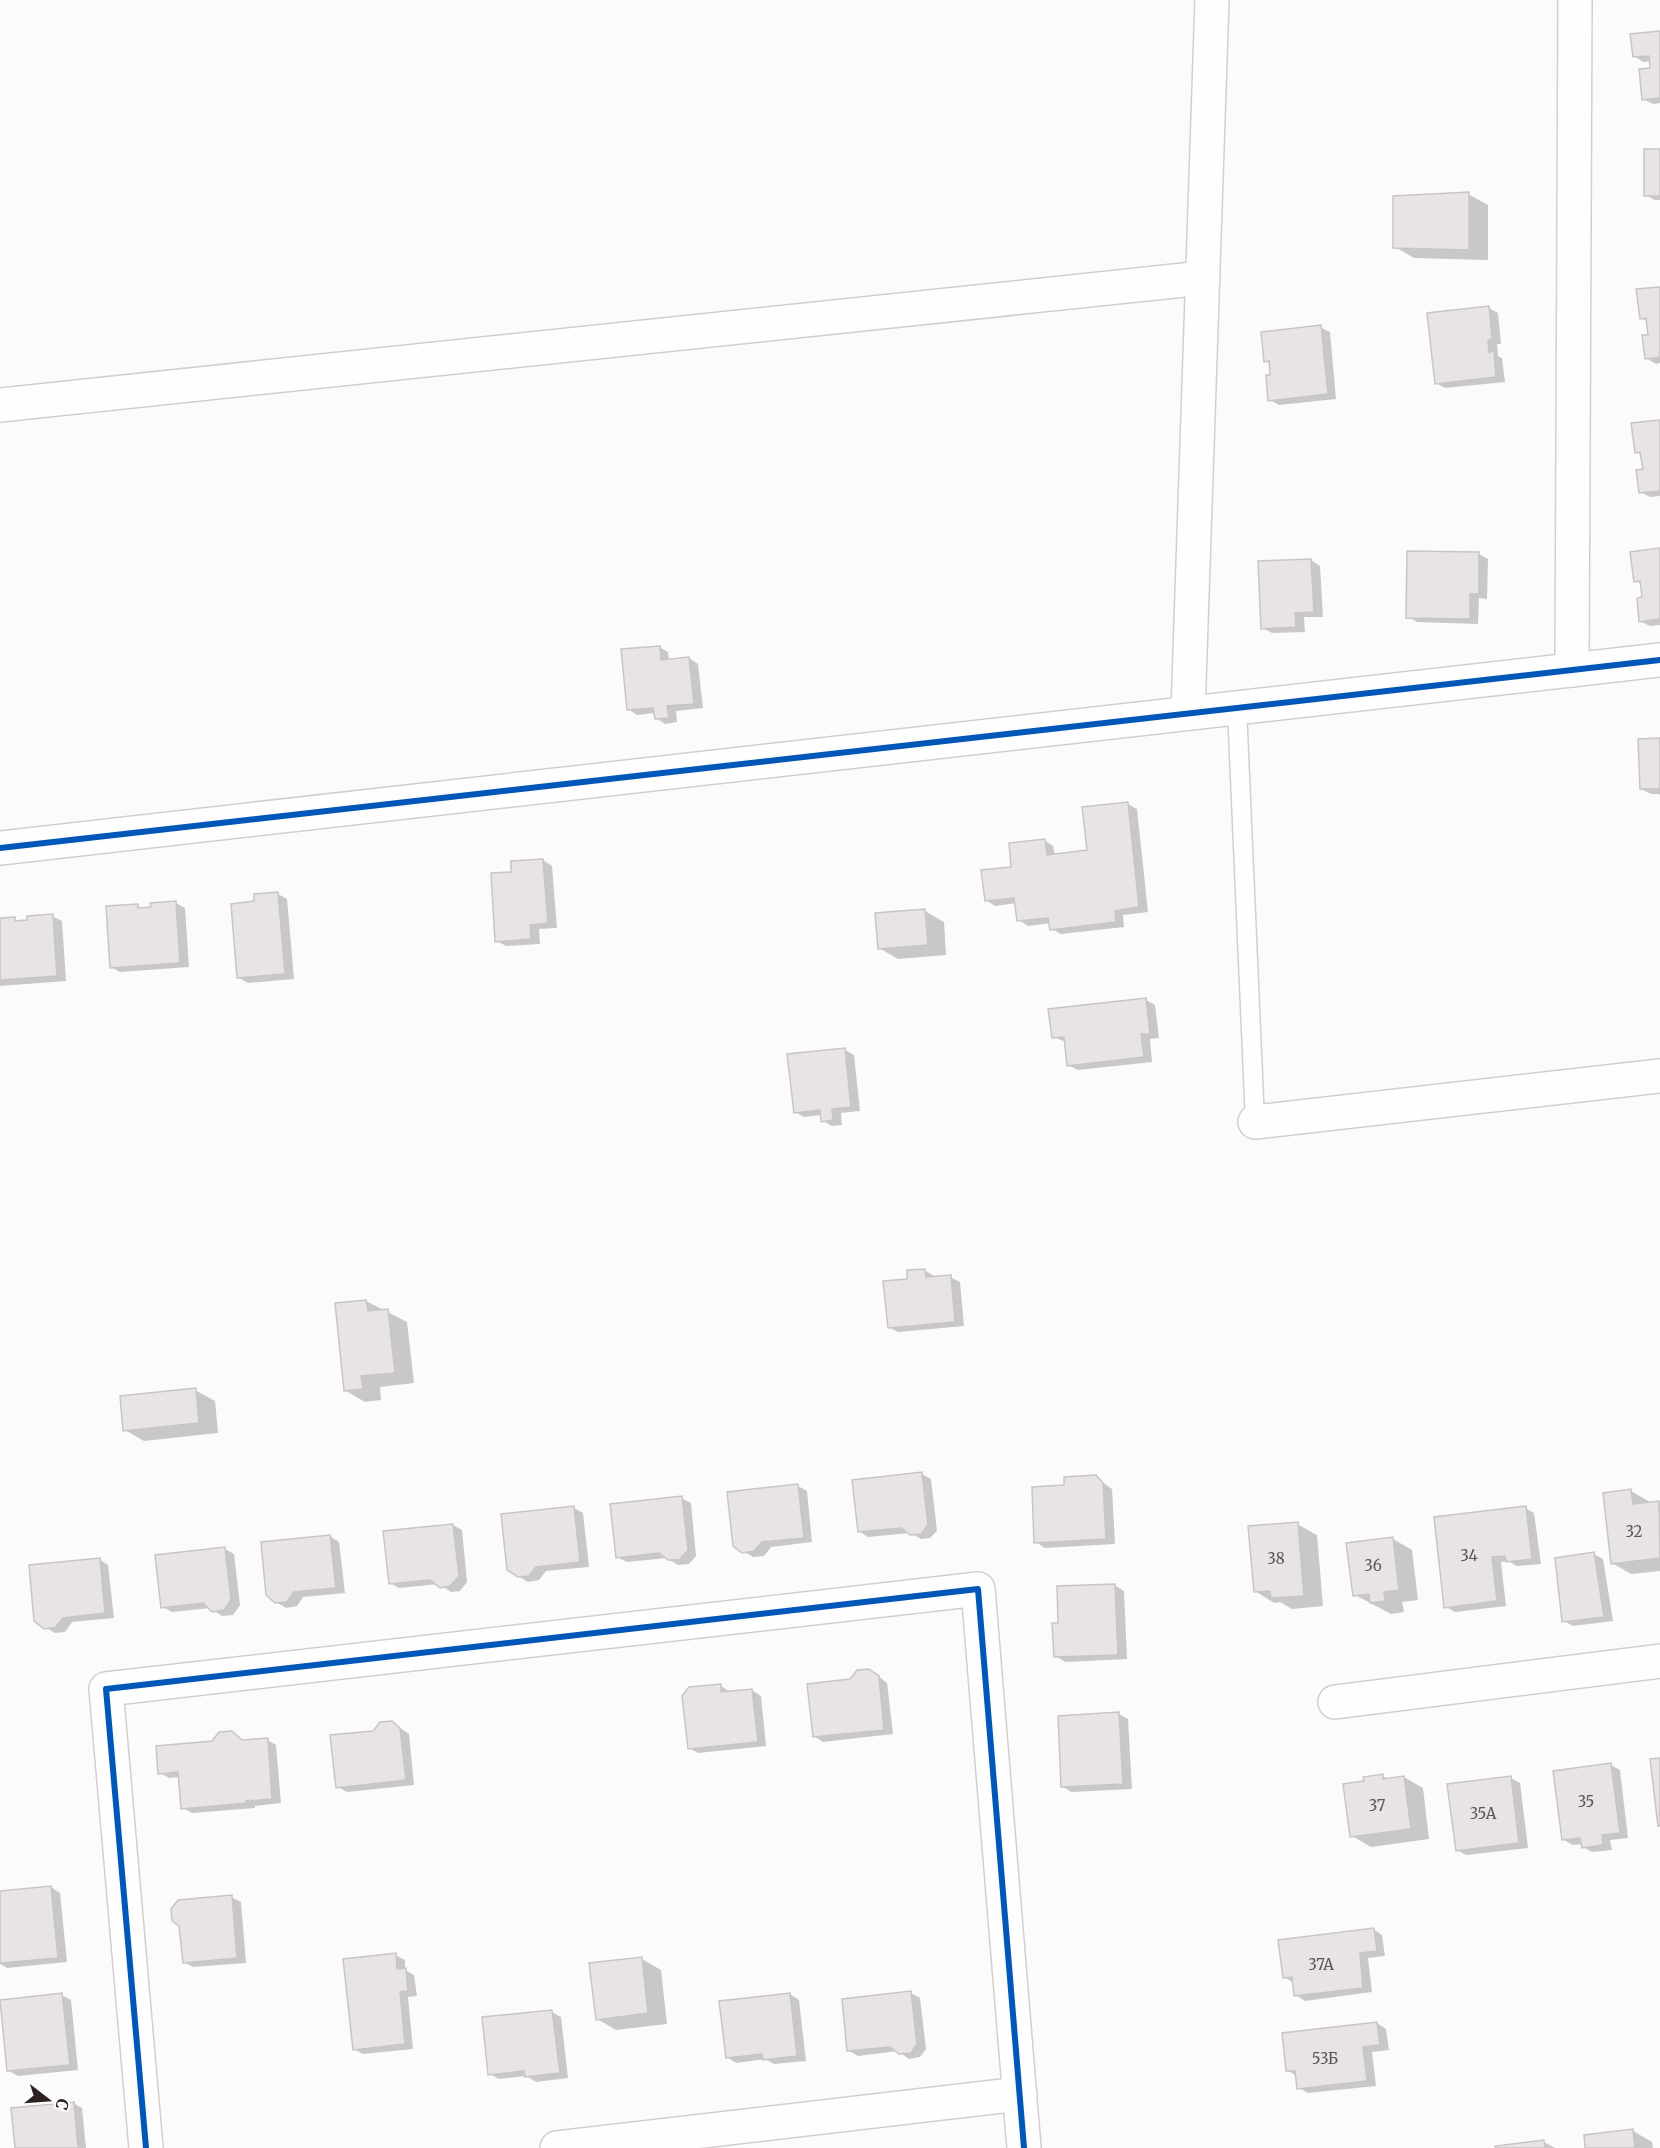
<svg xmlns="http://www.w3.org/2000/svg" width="1660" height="2148" viewBox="0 0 1660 2148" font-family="Merriweather,serif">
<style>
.shadow{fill:#0003}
.building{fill:#e8e3e5;stroke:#cac4c6;stroke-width:1.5}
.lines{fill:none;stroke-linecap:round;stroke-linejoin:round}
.lane-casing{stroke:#d4cfce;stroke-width:21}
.street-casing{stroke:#d4cfce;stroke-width:36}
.lane{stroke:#fefefe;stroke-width:18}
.street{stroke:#fefefe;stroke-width:33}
.cycleway-casing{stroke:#fbfbfb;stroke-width:10}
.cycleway{stroke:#0057b8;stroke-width:6}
.labels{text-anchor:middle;stroke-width:6;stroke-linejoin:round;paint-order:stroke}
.number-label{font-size:15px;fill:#5f5555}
</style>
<rect width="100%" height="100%" fill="#fbfbfb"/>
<g class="shadow">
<path d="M 1660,32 L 1660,103 L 1653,104 L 1643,99 L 1652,69 L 1651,61 L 1643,62 L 1634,56 Z"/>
<path d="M 1660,150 L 1660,200 L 1655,200 L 1645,195 Z"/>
<path d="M 1468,194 L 1488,205 L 1488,260 L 1414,258 L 1395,247 Z"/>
<path d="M 1660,288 L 1660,363 L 1656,364 L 1646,358 L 1649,336 L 1648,322 L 1641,318 Z"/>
<path d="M 1489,308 L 1498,313 L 1501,344 L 1497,344 L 1498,356 L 1502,358 L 1505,382 L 1445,388 L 1436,383 Z"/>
<path d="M 1320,327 L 1330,332 L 1336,399 L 1279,405 L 1270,400 L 1271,364 L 1265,361 Z"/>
<path d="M 1660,421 L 1660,496 L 1650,497 L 1641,492 L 1644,470 L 1642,455 L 1636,452 Z"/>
<path d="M 1660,550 L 1660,625 L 1650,626 L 1640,621 L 1644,599 L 1642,584 L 1636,581 Z"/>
<path d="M 1479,554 L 1488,559 L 1487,599 L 1479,598 L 1478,624 L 1417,622 L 1408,617 Z"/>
<path d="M 1311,560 L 1320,566 L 1323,617 L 1304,617 L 1305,632 L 1272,633 L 1263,628 Z"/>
<path d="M 659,647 L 668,652 L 669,660 L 689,658 L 698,664 L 703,708 L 676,711 L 677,722 L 665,724 L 656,718 L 655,713 L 637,715 L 628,709 Z"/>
<path d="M 1660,740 L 1660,794 L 1651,794 L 1641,789 Z"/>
<path d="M 1128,804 L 1137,809 L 1148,912 L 1123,915 L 1124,927 L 1061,934 L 1052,929 L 1051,923 L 1028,926 L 1019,920 L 1017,903 L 995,906 L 986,900 L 1013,868 L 1044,840 L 1053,846 L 1055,855 L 1088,852 Z"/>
<path d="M 543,860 L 552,866 L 557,928 L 539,929 L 540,944 L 506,946 L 497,941 L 513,873 Z"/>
<path d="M 278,894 L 287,899 L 294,979 L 248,983 L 239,978 L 256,903 Z"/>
<path d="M 176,903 L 185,908 L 189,967 L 120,972 L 111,967 L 138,906 L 144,909 L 153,909 Z"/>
<path d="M 925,911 L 944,922 L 946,955 L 898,959 L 879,948 Z"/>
<path d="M 52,916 L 62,921 L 66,981 L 0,986 L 0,920 L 14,919 L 20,922 Z"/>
<path d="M 1146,1000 L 1155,1005 L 1159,1038 L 1150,1039 L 1152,1062 L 1078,1070 L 1068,1065 L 1066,1042 L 1053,1037 Z"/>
<path d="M 845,1050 L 854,1055 L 860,1111 L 841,1113 L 842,1125 L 832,1126 L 823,1121 L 822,1115 L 804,1117 L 795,1112 Z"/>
<path d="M 924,1270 L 934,1276 L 934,1278 L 950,1277 L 960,1282 L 964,1326 L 898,1332 L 889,1327 L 909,1280 Z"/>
<path d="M 366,1301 L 407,1322 L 414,1383 L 380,1387 L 381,1400 L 365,1402 L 346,1391 Z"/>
<path d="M 195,1390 L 215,1401 L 218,1433 L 144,1441 L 125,1430 Z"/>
<path d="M 922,1474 L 931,1479 L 937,1531 L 930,1538 L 921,1539 L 910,1533 L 868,1537 L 859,1531 Z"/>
<path d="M 1095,1477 L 1112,1489 L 1115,1544 L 1045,1548 L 1036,1542 L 1066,1486 Z"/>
<path d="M 798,1486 L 807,1491 L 812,1542 L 771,1547 L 764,1556 L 753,1557 L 743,1551 Z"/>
<path d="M 1631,1491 L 1650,1502 L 1660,1503 L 1660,1571 L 1631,1574 L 1612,1563 Z"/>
<path d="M 681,1498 L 691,1503 L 696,1556 L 689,1564 L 678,1565 L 667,1558 L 627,1562 L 617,1557 Z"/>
<path d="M 574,1508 L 583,1513 L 589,1567 L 546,1571 L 539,1580 L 528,1582 L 518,1576 Z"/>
<path d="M 1525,1508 L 1534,1513 L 1541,1564 L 1517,1566 L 1508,1561 L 1501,1562 L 1506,1606 L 1455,1612 L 1446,1607 Z"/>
<path d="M 1297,1524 L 1317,1535 L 1323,1606 L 1292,1609 L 1280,1602 L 1274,1603 L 1255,1591 Z"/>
<path d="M 453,1525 L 462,1530 L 467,1582 L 460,1591 L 451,1592 L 439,1584 L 399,1588 L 390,1583 Z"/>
<path d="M 330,1536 L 339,1542 L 345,1593 L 303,1597 L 297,1606 L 286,1608 L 276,1602 Z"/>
<path d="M 1393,1539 L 1412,1550 L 1418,1600 L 1402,1602 L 1404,1612 L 1391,1614 L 1355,1595 Z"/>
<path d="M 225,1549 L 234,1554 L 240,1605 L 233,1615 L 222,1616 L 210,1608 L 172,1612 L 163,1607 Z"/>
<path d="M 1594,1554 L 1603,1559 L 1613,1621 L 1573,1626 L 1564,1621 Z"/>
<path d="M 99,1559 L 108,1565 L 114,1618 L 72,1622 L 65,1632 L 55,1633 L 45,1627 Z"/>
<path d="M 1114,1585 L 1124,1591 L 1127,1659 L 1065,1662 L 1056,1656 L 1060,1624 Z"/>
<path d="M 878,1676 L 887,1683 L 893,1734 L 823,1742 L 814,1736 Z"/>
<path d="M 721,1686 L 730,1692 L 752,1690 L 761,1696 L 766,1746 L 698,1753 L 689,1748 Z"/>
<path d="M 1119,1714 L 1128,1719 L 1132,1789 L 1071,1792 L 1062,1786 Z"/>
<path d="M 392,1722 L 409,1734 L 414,1785 L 347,1792 L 338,1787 L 374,1732 Z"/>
<path d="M 232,1732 L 245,1742 L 267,1740 L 276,1745 L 281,1803 L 255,1806 L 255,1808 L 192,1813 L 183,1808 L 180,1777 L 169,1778 L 160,1773 Z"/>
<path d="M 1611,1765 L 1620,1770 L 1628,1838 L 1610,1840 L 1612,1850 L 1592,1852 L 1583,1847 L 1582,1844 L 1573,1845 L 1564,1840 Z"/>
<path d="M 1382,1776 L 1389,1779 L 1404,1777 L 1423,1788 L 1429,1839 L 1371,1847 L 1352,1836 L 1366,1782 Z"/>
<path d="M 1511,1778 L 1520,1783 L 1528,1848 L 1466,1855 L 1457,1850 Z"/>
<path d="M 51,1887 L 60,1893 L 67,1962 L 7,1968 L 0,1964 L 0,1893 Z"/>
<path d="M 231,1897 L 241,1902 L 246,1963 L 193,1967 L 184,1962 L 181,1926 Z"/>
<path d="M 1373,1929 L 1382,1935 L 1385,1956 L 1368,1958 L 1372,1992 L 1305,2001 L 1296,1995 L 1294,1983 L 1284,1977 Z"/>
<path d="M 395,1955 L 405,1960 L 405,1970 L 414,1975 L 417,1996 L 408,1997 L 413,2049 L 363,2054 L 354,2049 Z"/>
<path d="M 642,1959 L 661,1970 L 667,2024 L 616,2030 L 597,2019 Z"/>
<path d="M 911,1993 L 920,1998 L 926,2049 L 920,2057 L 909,2059 L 898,2051 L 858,2056 L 849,2051 Z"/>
<path d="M 790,1994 L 799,2000 L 806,2061 L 774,2064 L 765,2059 L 736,2063 L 727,2057 Z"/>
<path d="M 61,1995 L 71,2000 L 78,2070 L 18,2076 L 9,2071 Z"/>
<path d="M 552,2012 L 561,2017 L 568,2078 L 536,2082 L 526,2076 L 499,2079 L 490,2074 Z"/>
<path d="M 1377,2023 L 1386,2029 L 1389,2050 L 1372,2052 L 1376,2086 L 1308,2093 L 1299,2088 L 1297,2076 L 1288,2071 Z"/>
<path d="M 73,2103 L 82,2108 L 86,2148 L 17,2148 Z"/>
<path d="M 1633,2131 L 1652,2142 L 1653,2148 L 1587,2148 Z"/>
<path d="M 1544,2142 L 1555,2148 L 1497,2148 Z"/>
</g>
<g class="building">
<path d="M 1660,31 L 1660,98 L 1642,100 L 1639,69 L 1650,68 L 1649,56 L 1633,57 L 1630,34 Z"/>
<rect x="1644" y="149" width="16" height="47"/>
<path d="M 1469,192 L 1469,250 L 1393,248 L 1393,196 Z"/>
<path d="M 1660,287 L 1660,357 L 1645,359 L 1642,335 L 1648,335 L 1646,318 L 1640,319 L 1636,289 Z"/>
<path d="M 1489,306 L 1492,339 L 1488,340 L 1489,352 L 1494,351 L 1496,377 L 1435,384 L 1427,313 Z"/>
<path d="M 1321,325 L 1328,394 L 1268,401 L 1266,375 L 1270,375 L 1269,361 L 1264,362 L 1261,332 Z"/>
<path d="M 1660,420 L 1660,491 L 1639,493 L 1636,470 L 1643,469 L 1640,452 L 1635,453 L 1631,423 Z"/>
<path d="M 1660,548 L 1660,619 L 1639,622 L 1637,598 L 1642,597 L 1640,581 L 1634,582 L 1630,552 Z"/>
<path d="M 1407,551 L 1479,552 L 1479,594 L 1470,594 L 1470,619 L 1406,618 Z"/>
<path d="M 1311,559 L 1314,612 L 1295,613 L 1296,627 L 1261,629 L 1258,561 Z"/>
<path d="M 660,646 L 661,660 L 689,657 L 694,704 L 667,706 L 669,718 L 655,719 L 653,708 L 627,710 L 621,649 Z"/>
<path d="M 1660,738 L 1660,795 L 1660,789 L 1640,789 L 1638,739 Z"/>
<path d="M 1128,802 L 1139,907 L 1115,911 L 1116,922 L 1050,930 L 1048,918 L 1017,921 L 1014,898 L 985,901 L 981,870 L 1011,867 L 1009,843 L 1045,839 L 1047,855 L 1087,850 L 1082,807 Z"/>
<path d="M 543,859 L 548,923 L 530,925 L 531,939 L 495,942 L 491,873 L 511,872 L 511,861 Z"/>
<path d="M 278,892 L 285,974 L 237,978 L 231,904 L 254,901 L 254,894 Z"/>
<path d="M 176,901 L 180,963 L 110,968 L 106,906 L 138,904 L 138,908 L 151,907 L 150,903 Z"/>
<path d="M 925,909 L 928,945 L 878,949 L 875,913 Z"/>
<path d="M 53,914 L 57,976 L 0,980 L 0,918 L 15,917 L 15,921 L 27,920 L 27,916 Z"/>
<path d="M 1146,998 L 1150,1034 L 1141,1034 L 1144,1057 L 1067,1066 L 1064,1037 L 1052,1038 L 1048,1009 Z"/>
<path d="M 845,1048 L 851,1107 L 832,1109 L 833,1120 L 821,1122 L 820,1110 L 794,1113 L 787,1054 Z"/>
<path d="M 925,1269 L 926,1277 L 951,1275 L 955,1322 L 888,1328 L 883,1281 L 907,1279 L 907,1270 Z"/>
<path d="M 366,1300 L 368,1311 L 388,1309 L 395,1373 L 361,1376 L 363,1389 L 344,1391 L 335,1303 Z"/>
<path d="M 196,1388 L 199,1423 L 123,1431 L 120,1396 Z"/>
<path d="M 922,1472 L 928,1525 L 921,1534 L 910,1535 L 901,1528 L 858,1532 L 852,1480 Z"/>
<path d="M 1096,1475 L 1103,1483 L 1106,1539 L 1034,1543 L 1032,1487 L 1064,1485 L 1064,1477 Z"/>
<path d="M 798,1484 L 804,1538 L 762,1542 L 754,1551 L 742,1553 L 733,1546 L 727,1492 Z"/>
<path d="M 1631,1489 L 1633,1504 L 1659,1501 L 1660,1558 L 1611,1564 L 1603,1493 Z"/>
<path d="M 682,1496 L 688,1550 L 679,1560 L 668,1560 L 659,1553 L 616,1558 L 610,1504 Z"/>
<path d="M 574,1506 L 580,1562 L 536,1567 L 529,1576 L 518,1577 L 507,1570 L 501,1514 Z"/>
<path d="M 1526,1506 L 1532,1559 L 1506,1562 L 1505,1556 L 1492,1557 L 1497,1601 L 1444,1608 L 1434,1517 Z"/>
<path d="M 1298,1522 L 1304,1596 L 1271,1598 L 1270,1591 L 1254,1592 L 1248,1526 Z"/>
<path d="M 453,1524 L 459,1576 L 450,1586 L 440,1588 L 430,1580 L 389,1584 L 383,1531 Z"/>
<path d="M 330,1535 L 336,1588 L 294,1592 L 287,1602 L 275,1603 L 266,1595 L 261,1542 Z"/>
<path d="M 1393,1537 L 1399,1590 L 1384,1592 L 1385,1601 L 1370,1603 L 1369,1594 L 1353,1596 L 1346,1543 Z"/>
<path d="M 225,1547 L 231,1600 L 224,1610 L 212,1612 L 203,1603 L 161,1608 L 155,1555 Z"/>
<path d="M 1594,1552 L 1604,1617 L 1562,1622 L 1555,1558 Z"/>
<path d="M 100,1558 L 105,1613 L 63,1618 L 56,1627 L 44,1629 L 34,1621 L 29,1565 Z"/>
<path d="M 1115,1584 L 1118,1655 L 1054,1657 L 1052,1623 L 1058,1623 L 1057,1586 Z"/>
<path d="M 869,1669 L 879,1676 L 884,1730 L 813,1737 L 807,1684 L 850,1679 L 857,1670 Z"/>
<path d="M 721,1684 L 721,1692 L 752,1689 L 758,1742 L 688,1749 L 682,1696 L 689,1687 Z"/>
<path d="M 1119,1712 L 1123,1784 L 1061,1787 L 1058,1716 Z"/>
<path d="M 392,1721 L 400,1728 L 406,1780 L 336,1788 L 330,1735 L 373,1731 L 380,1722 Z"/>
<path d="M 232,1731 L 242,1740 L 268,1738 L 272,1799 L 246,1801 L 247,1803 L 181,1809 L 178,1772 L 158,1774 L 156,1746 L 212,1741 L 219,1732 Z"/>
<path d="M 1660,1758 L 1660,1826 L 1658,1826 L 1650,1759 Z"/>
<path d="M 1611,1763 L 1620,1833 L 1602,1835 L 1603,1845 L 1582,1848 L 1580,1838 L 1562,1840 L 1553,1771 Z"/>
<path d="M 1383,1774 L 1383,1779 L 1404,1776 L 1411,1829 L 1350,1837 L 1343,1784 L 1364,1781 L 1363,1777 Z"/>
<path d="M 1511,1776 L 1519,1843 L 1456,1851 L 1447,1784 Z"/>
<path d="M 51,1886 L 58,1958 L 0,1963 L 0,1891 Z"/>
<path d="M 232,1895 L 237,1958 L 183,1963 L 179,1926 L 172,1921 L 171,1909 L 178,1900 Z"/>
<path d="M 1374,1928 L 1377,1951 L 1360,1953 L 1363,1988 L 1294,1996 L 1292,1977 L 1283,1978 L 1278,1940 Z"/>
<path d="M 396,1953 L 397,1969 L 406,1968 L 408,1991 L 400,1992 L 405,2044 L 353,2050 L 343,1959 Z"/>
<path d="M 642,1957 L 648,2013 L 596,2020 L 589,1963 Z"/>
<path d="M 911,1991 L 917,2044 L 911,2053 L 899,2054 L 890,2047 L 847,2051 L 842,1999 Z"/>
<path d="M 62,1993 L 70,2065 L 7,2071 L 0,2000 Z"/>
<path d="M 790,1993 L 797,2056 L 763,2060 L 762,2054 L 726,2058 L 719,2001 Z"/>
<path d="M 552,2010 L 560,2073 L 525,2077 L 524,2071 L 488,2075 L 482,2017 Z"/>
<path d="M 1377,2022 L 1380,2045 L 1363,2047 L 1367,2081 L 1297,2089 L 1295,2071 L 1286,2071 L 1282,2033 Z"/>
<path d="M 74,2102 L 78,2148 L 15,2148 L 11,2108 Z"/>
<path d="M 1633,2129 L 1635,2148 L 1585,2148 L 1584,2135 Z"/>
<path d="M 1544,2140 L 1545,2148 L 1496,2148 L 1495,2146 Z"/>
</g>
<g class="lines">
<g class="lane-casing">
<path id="lane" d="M 1237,708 L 1255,1122"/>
</g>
<g class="street-casing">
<g id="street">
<path d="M 0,405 L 1203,278"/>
<path d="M 1572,670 L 1575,0"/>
<path d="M 1188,713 L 1212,0"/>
<path d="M 0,848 L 1660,660"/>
<path d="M 1255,1122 L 1660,1076"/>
<path d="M 1335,1702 L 1660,1661"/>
<path d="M 146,2148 L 106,1689 L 978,1589 L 1024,2148"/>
<path d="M 557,2148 L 1020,2094"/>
</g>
</g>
<use href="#lane" class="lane"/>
<use href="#street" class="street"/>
<g class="cycleway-casing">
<g id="cycleway">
<path d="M 0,848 L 1660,660"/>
<path d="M 146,2148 L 106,1689 L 978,1589 L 1024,2148"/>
</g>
</g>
<use href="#cycleway" class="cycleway"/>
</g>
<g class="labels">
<g class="number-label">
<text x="1634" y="1537">32</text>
<text x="1469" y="1561">34</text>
<text x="1276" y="1564">38</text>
<text x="1373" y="1571">36</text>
<text x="1586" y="1807">35</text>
<text x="1377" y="1811">37</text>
<text x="1483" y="1819">35А</text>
<text x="1321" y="1970">37А</text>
<text x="1325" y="2064">53Б</text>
</g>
</g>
<g transform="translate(48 2100) rotate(107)" stroke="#fbfbfb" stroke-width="4.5" paint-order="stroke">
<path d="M0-4.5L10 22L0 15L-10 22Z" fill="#2d2221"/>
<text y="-9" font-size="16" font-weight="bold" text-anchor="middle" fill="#2d2221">С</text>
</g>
</svg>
